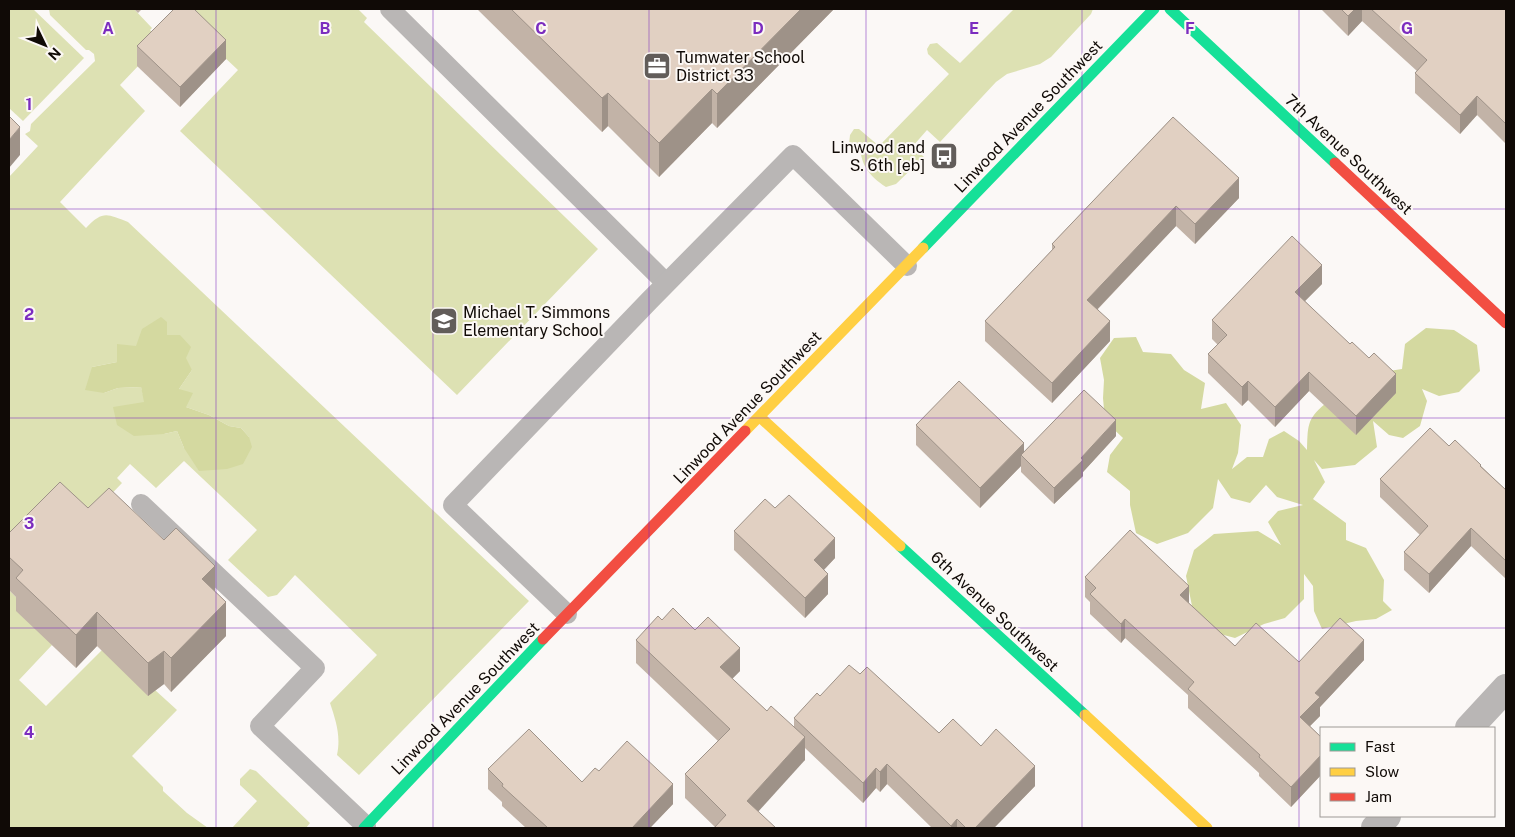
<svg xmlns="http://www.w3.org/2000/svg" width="1515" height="837" viewBox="0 0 1515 837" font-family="'Public Sans',sans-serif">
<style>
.green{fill:#dde1b3;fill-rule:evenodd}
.forest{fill:#d4d9a0}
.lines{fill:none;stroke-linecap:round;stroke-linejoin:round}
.lane{stroke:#b9b6b5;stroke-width:20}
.street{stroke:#b9b6b5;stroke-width:28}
.fast{stroke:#16e098;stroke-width:11}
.slow{stroke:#ffcf43;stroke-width:11}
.jam{stroke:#f24e42;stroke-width:11}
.wall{fill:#c2b3a7}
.shaded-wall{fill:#9e9288}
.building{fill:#e1d0c2;stroke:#9e9288}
.grid{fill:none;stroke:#7b2cbf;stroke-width:1;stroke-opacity:0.55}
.labels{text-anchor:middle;stroke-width:4;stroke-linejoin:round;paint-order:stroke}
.poi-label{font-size:16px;fill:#100a06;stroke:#fcf8f5;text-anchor:start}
.street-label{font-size:16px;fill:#100a06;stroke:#fcf8f5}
.grid-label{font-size:16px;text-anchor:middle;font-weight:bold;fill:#7b2cbf;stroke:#fcf8f5;stroke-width:4;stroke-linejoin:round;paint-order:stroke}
</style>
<rect width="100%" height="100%" fill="#fbf8f6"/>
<g class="green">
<path d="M 9,9 L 33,9 L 84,58 L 23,121 L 9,108 Z"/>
<path d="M 49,9 L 134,9 L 152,28 L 150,30 L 162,41 L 120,85 L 145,111 L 60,202 L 86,228 C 103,210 107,214 128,222 L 529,601 L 359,775 L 337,755 C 341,736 336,721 330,703 L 377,655 L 295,575 L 277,595 L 268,597 L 228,560 L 257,530 L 184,461 L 156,488 L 130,464 L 117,478 L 122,483 L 76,531 L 9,567 L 9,177 L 38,146 L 25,134 L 30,131 L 31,124 L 95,61 L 94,54 L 89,50 L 86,50 L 50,15 ZM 136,347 L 192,370 L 179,389 L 186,407 L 209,415 L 229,426 L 241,428 L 249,437 L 184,448 L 177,431 L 164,434 L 145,402 L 141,387 L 118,388 L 104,393 L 92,367 L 117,362 Z"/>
<path d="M 173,9 L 358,9 L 367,18 L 364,22 L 598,249 L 457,395 L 180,131 L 238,70 Z"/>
<path d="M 1014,9 L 1093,9 L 1091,14 L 1051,57 L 1040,64 L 1007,74 L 996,82 L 940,142 L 927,130 L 913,146 L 924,157 L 896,184 L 886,187 C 869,176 860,164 860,144 L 849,144 L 850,135 L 854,129 L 859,129 L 879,146 L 949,74 L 928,54 L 927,49 L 930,44 L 937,43 L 960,63 Z"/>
<path d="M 9,590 L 23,604 L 52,645 L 19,680 L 46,706 L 102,650 L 155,690 L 177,710 L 132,756 L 163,787 L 163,791 L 187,813 L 208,828 L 9,828 Z"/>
<path d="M 250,769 L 256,771 L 310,823 L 306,828 L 232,828 L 257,801 L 240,785 L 240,779 Z"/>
</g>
<g class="forest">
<path d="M 161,317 L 167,322 L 167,335 L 180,335 L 191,347 L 186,358 L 192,370 L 179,389 L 193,393 L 186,407 L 209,415 L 229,426 L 241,428 L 249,437 L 252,447 L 243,464 L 227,469 L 199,471 L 184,448 L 177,431 L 164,434 L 134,436 L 117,425 L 113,407 L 144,402 L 141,387 L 118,388 L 104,393 L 85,390 L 92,367 L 117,362 L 117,344 L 136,346 L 142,329 Z"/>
<path d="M 1426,328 L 1454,330 L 1477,345 L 1480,371 L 1459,392 L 1439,396 L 1422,389 L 1427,401 L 1420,426 L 1403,438 L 1389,435 L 1373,421 L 1377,447 L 1355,465 L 1322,469 L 1314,460 L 1325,482 L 1313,499 L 1346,523 L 1346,540 L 1366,548 L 1384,580 L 1383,601 L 1392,610 L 1376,619 L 1356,621 L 1322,629 L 1314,611 L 1313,586 L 1304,574 L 1304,599 L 1285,618 L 1264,624 L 1235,638 L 1209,631 L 1193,611 L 1186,576 L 1194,550 L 1214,534 L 1258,531 L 1281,545 L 1268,522 L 1278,511 L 1303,505 L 1277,497 L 1266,485 L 1250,503 L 1231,498 L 1218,479 L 1213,508 L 1188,533 L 1157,544 L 1136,533 L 1130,505 L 1130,491 L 1107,472 L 1110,455 L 1123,438 L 1105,421 L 1103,398 L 1104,380 L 1100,358 L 1114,338 L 1136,337 L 1143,352 L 1171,354 L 1184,370 L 1205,383 L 1201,409 L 1226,403 L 1241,425 L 1238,453 L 1232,469 L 1247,457 L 1263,457 L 1269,439 L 1284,431 L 1299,441 L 1307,450 C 1308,428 1306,419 1325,404 L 1389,371 L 1402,369 L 1405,344 Z"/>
</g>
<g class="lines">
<g class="lane">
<path d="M 390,9 L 666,283"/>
<path d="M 141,504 L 315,668 L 260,726 L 366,826"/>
<path d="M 567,614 L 453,505 L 649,301 L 793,155 L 907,266"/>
</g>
<g class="street">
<path d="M 1469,728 L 1506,688"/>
<path d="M 1375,828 L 1387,816"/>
</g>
<g class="fast">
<path d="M 1170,9 L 1335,163"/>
<path d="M 923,248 L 1154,9"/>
<path d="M 900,546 L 1085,715"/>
<path d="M 364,828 L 543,639"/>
</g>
<g class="slow">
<path d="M 760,417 L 900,546"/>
<path d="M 745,431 L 923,248"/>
<path d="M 1085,715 L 1207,828"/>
</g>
<g class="jam">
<path d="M 1335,163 L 1506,323"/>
<path d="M 543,639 L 745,431"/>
</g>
</g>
<g class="wall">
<path d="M 134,9 L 142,9 L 138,13 Z"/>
<path d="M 477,9 L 834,9 L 717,128 L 712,123 L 659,177 L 608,126 L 602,132 Z"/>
<path d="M 1321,9 L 1506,9 L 1506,144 L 1477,115 L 1460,134 L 1415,93 L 1415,73 L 1417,71 L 1362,21 L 1348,36 Z"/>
<path d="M 137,46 L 226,59 L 180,107 L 137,66 Z"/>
<path d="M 1173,117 L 1239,198 L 1195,244 L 1176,226 L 1098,309 L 1110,341 L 1052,403 L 985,341 L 985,321 L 1052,250 L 1052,244 Z"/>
<path d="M 1322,284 L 1305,301 L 1396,393 L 1356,435 L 1309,391 L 1275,427 L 1248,400 L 1242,406 L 1208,373 L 1208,354 L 1218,345 L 1212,339 L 1212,320 Z"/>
<path d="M 916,425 L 1024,453 L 1116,436 L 1083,472 L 1083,476 L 1054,504 L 1021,472 L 1021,466 L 980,508 L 916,445 Z"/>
<path d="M 1481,466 L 1506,490 L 1506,579 L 1471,546 L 1429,593 L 1404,570 L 1404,552 L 1420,535 L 1380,497 L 1380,479 Z"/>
<path d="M 88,508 L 215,592 L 226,636 L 171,692 L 164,684 L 148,696 L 97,646 L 76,668 L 16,611 L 16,597 L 9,590 L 9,533 Z"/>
<path d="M 734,531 L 835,558 L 824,570 L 828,594 L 805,618 L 734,550 Z"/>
<path d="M 1085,577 L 1189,603 L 1235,646 L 1299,662 L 1364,660 L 1320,707 L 1320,716 L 1310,726 L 1321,737 L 1321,775 L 1291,807 L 1259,776 L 1259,773 L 1188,708 L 1188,695 L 1125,638 L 1121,643 L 1090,614 L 1090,602 L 1085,597 Z"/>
<path d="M 662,620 L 695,630 L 740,671 L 732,679 L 767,711 L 794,727 L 794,718 L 820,696 L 860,674 L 939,733 L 981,746 L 1035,786 L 994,828 L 932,828 L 887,784 L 880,792 L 876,788 L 863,803 L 805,748 L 805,760 L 715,827 L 685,798 L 685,774 L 718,741 L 636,663 L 636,640 Z"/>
<path d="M 488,769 L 582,782 L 599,771 L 673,804 L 650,828 L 526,828 L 502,806 L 502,802 L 488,789 Z"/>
</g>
<g class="shaded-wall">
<path d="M 801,9 L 834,9 L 717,128 L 717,94 Z"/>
<path d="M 1355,9 L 1362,9 L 1362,21 L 1348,36 L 1348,16 Z"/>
<path d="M 226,40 L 226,59 L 180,107 L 180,87 Z"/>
<path d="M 712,89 L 712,123 L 659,177 L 659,143 Z"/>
<path d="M 608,93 L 608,126 L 602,132 L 602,98 Z"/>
<path d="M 1477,96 L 1477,115 L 1460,134 L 1460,115 Z"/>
<path d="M 20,127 L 20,155 L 9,168 L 9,140 Z"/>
<path d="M 1239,178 L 1239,198 L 1195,244 L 1195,224 Z"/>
<path d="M 1176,206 L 1176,226 L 1087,320 L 1087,300 Z"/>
<path d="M 1322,265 L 1322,284 L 1295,311 L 1295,292 Z"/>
<path d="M 1110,321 L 1110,341 L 1052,403 L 1052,383 Z"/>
<path d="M 1309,372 L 1309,391 L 1275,427 L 1275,407 Z"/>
<path d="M 1396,374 L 1396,393 L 1356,435 L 1356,416 Z"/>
<path d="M 1248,381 L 1248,400 L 1242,406 L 1242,387 Z"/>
<path d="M 1116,420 L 1116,436 L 1083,472 L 1083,476 L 1054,504 L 1054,488 L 1081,458 Z"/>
<path d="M 1024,443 L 1024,458 L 1021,455 L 1021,466 L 980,508 L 980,488 Z"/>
<path d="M 1471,528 L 1471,546 L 1429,593 L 1429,574 Z"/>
<path d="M 835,538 L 835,558 L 814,580 L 814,560 Z"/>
<path d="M 215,566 L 215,600 L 202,579 Z"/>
<path d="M 828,574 L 828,594 L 805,618 L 805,598 Z"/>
<path d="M 1189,586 L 1189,605 L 1180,595 Z"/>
<path d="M 226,602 L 226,636 L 171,692 L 171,658 Z"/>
<path d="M 97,612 L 97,646 L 76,668 L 76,635 Z"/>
<path d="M 1125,619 L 1125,638 L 1121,643 L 1121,624 Z"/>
<path d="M 1364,640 L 1364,660 L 1320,707 L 1320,716 L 1300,736 L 1300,717 L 1315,693 Z"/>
<path d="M 740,648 L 740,671 L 720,691 L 720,667 Z"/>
<path d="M 164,651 L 164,684 L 148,696 L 148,663 Z"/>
<path d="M 805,737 L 805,760 L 747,824 L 747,801 Z"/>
<path d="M 1321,755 L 1321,775 L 1291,807 L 1291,787 Z"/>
<path d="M 887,764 L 887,784 L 880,792 L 880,772 Z"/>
<path d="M 1035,766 L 1035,786 L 994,828 L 975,828 Z"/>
<path d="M 876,768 L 876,788 L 863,803 L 863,783 Z"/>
<path d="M 673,784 L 673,804 L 650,828 L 632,828 Z"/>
<path d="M 957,819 L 957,828 L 951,828 L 951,826 Z"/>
</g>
<g class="building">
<path d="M 174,9 L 194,9 L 226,40 L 180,87 L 137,46 Z"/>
<path d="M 511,9 L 801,9 L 717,94 L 712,89 L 659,143 L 608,93 L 602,98 Z"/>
<path d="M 1341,9 L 1355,9 L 1348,16 Z"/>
<path d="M 1371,9 L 1506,9 L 1506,124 L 1477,96 L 1460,115 L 1415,73 L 1427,60 Z"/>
<path d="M 9,116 L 20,127 L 9,140 Z"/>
<path d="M 1173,117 L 1239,178 L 1195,224 L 1176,206 L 1087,300 L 1110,321 L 1052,383 L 985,321 L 1055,247 L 1052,244 Z"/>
<path d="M 1292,236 L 1322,265 L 1295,292 L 1350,344 L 1352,342 L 1369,358 L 1374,353 L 1396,374 L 1356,416 L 1309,372 L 1275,407 L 1248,381 L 1242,387 L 1208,354 L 1227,335 L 1212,320 Z"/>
<path d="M 959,381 L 1024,443 L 980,488 L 916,425 Z"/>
<path d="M 1084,390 L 1116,420 L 1081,458 L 1083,460 L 1054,488 L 1021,455 Z"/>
<path d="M 1430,428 L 1449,446 L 1455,440 L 1481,465 L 1480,466 L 1506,490 L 1506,561 L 1471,528 L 1429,574 L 1404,552 L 1428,526 L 1380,479 Z"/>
<path d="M 60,482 L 88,508 L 109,488 L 164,540 L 176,528 L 215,566 L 202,579 L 226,602 L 171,658 L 164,651 L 148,663 L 97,612 L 76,635 L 16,578 L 23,570 L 9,557 L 9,533 Z"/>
<path d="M 789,495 L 835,538 L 814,560 L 828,574 L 805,598 L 734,531 L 765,499 L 775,508 Z"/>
<path d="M 1130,530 L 1189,586 L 1180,595 L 1235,646 L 1256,623 L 1299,662 L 1340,618 L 1364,640 L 1315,693 L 1320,697 L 1300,717 L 1321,737 L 1321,755 L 1291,787 L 1259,757 L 1260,755 L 1188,689 L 1194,682 L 1125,619 L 1121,624 L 1090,594 L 1096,588 L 1085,577 Z"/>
<path d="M 673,608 L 695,630 L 708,617 L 740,648 L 720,667 L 767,711 L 771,706 L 805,737 L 747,801 L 776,828 L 714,828 L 726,815 L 685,774 L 730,729 L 636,640 L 658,616 L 662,620 Z"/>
<path d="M 849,665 L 860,674 L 867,667 L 939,733 L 953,719 L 981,746 L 996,729 L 1035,766 L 975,828 L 966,828 L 957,819 L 951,826 L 887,764 L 880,772 L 876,768 L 863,783 L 794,718 L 817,693 L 820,696 Z"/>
<path d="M 529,729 L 582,782 L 595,768 L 599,771 L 627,741 L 673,784 L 632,828 L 548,828 L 502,786 L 503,784 L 488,769 Z"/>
</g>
<path class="grid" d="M 216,9 L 216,828M 433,9 L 433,828M 649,9 L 649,828M 866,9 L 866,828M 1082,9 L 1082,828M 1299,9 L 1299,828M 9,209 L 1506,209M 9,418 L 1506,418M 9,628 L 1506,628"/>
<defs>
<g id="office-square" transform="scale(1.4375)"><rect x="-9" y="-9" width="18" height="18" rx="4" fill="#625d5a" stroke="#fcf8f5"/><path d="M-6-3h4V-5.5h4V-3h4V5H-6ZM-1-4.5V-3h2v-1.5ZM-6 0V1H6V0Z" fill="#fff"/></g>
<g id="bus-square" transform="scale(1.4375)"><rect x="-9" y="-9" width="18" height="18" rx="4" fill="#625d5a" stroke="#fcf8f5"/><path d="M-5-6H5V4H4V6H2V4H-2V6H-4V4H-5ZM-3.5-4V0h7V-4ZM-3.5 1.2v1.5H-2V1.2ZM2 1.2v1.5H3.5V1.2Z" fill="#fff"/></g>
<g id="school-square" transform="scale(1.4375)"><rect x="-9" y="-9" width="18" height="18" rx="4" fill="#625d5a" stroke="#fcf8f5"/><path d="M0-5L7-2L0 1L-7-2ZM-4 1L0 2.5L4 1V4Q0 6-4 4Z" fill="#fff"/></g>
</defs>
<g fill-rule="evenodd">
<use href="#office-square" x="657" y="66"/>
<use href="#bus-square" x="944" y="156"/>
<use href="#school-square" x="444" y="321"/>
</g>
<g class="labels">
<g class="poi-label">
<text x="676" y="63">Tumwater School<tspan x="676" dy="18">District 33</tspan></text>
<text x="925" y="153" text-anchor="end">Linwood and<tspan x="925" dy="18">S. 6th [eb]</tspan></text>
<text x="463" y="318">Michael T. Simmons<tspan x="463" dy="18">Elementary School</tspan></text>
</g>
<g class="street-label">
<text transform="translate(1028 116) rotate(-46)" y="6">Linwood Avenue Southwest</text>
<text transform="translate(1349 154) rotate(43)" y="6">7th Avenue Southwest</text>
<text transform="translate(747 407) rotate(-46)" y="6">Linwood Avenue Southwest</text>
<text transform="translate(995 611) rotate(43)" y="6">6th Avenue Southwest</text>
<text transform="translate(465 698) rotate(-46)" y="6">Linwood Avenue Southwest</text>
</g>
</g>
<g class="grid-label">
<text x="108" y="34">A</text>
<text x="325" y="34">B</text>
<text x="541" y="34">C</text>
<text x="758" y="34">D</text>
<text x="974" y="34">E</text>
<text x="1190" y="34">F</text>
<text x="1407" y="34">G</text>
<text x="29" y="110">1</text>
<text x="29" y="320">2</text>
<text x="29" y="529">3</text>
<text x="29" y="738">4</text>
</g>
<rect width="1515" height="837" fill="none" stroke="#100a06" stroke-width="20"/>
<rect x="1320" y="727" width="175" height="90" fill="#fcf8f5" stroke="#9e9995"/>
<rect x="1330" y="743" width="25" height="8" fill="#16e098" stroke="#9e9995"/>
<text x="1365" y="752" font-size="15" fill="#100a06">Fast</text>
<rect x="1330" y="768" width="25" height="8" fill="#ffcf43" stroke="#9e9995"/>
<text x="1365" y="777" font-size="15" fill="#100a06">Slow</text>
<rect x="1330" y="793" width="25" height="8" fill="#f24e42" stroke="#9e9995"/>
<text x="1365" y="802" font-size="15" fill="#100a06">Jam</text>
<g transform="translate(45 45) rotate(133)" stroke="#fcf8f5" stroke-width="4" paint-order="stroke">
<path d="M0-4L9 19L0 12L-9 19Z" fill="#100a06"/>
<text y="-8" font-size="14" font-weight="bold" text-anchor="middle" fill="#100a06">N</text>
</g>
</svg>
